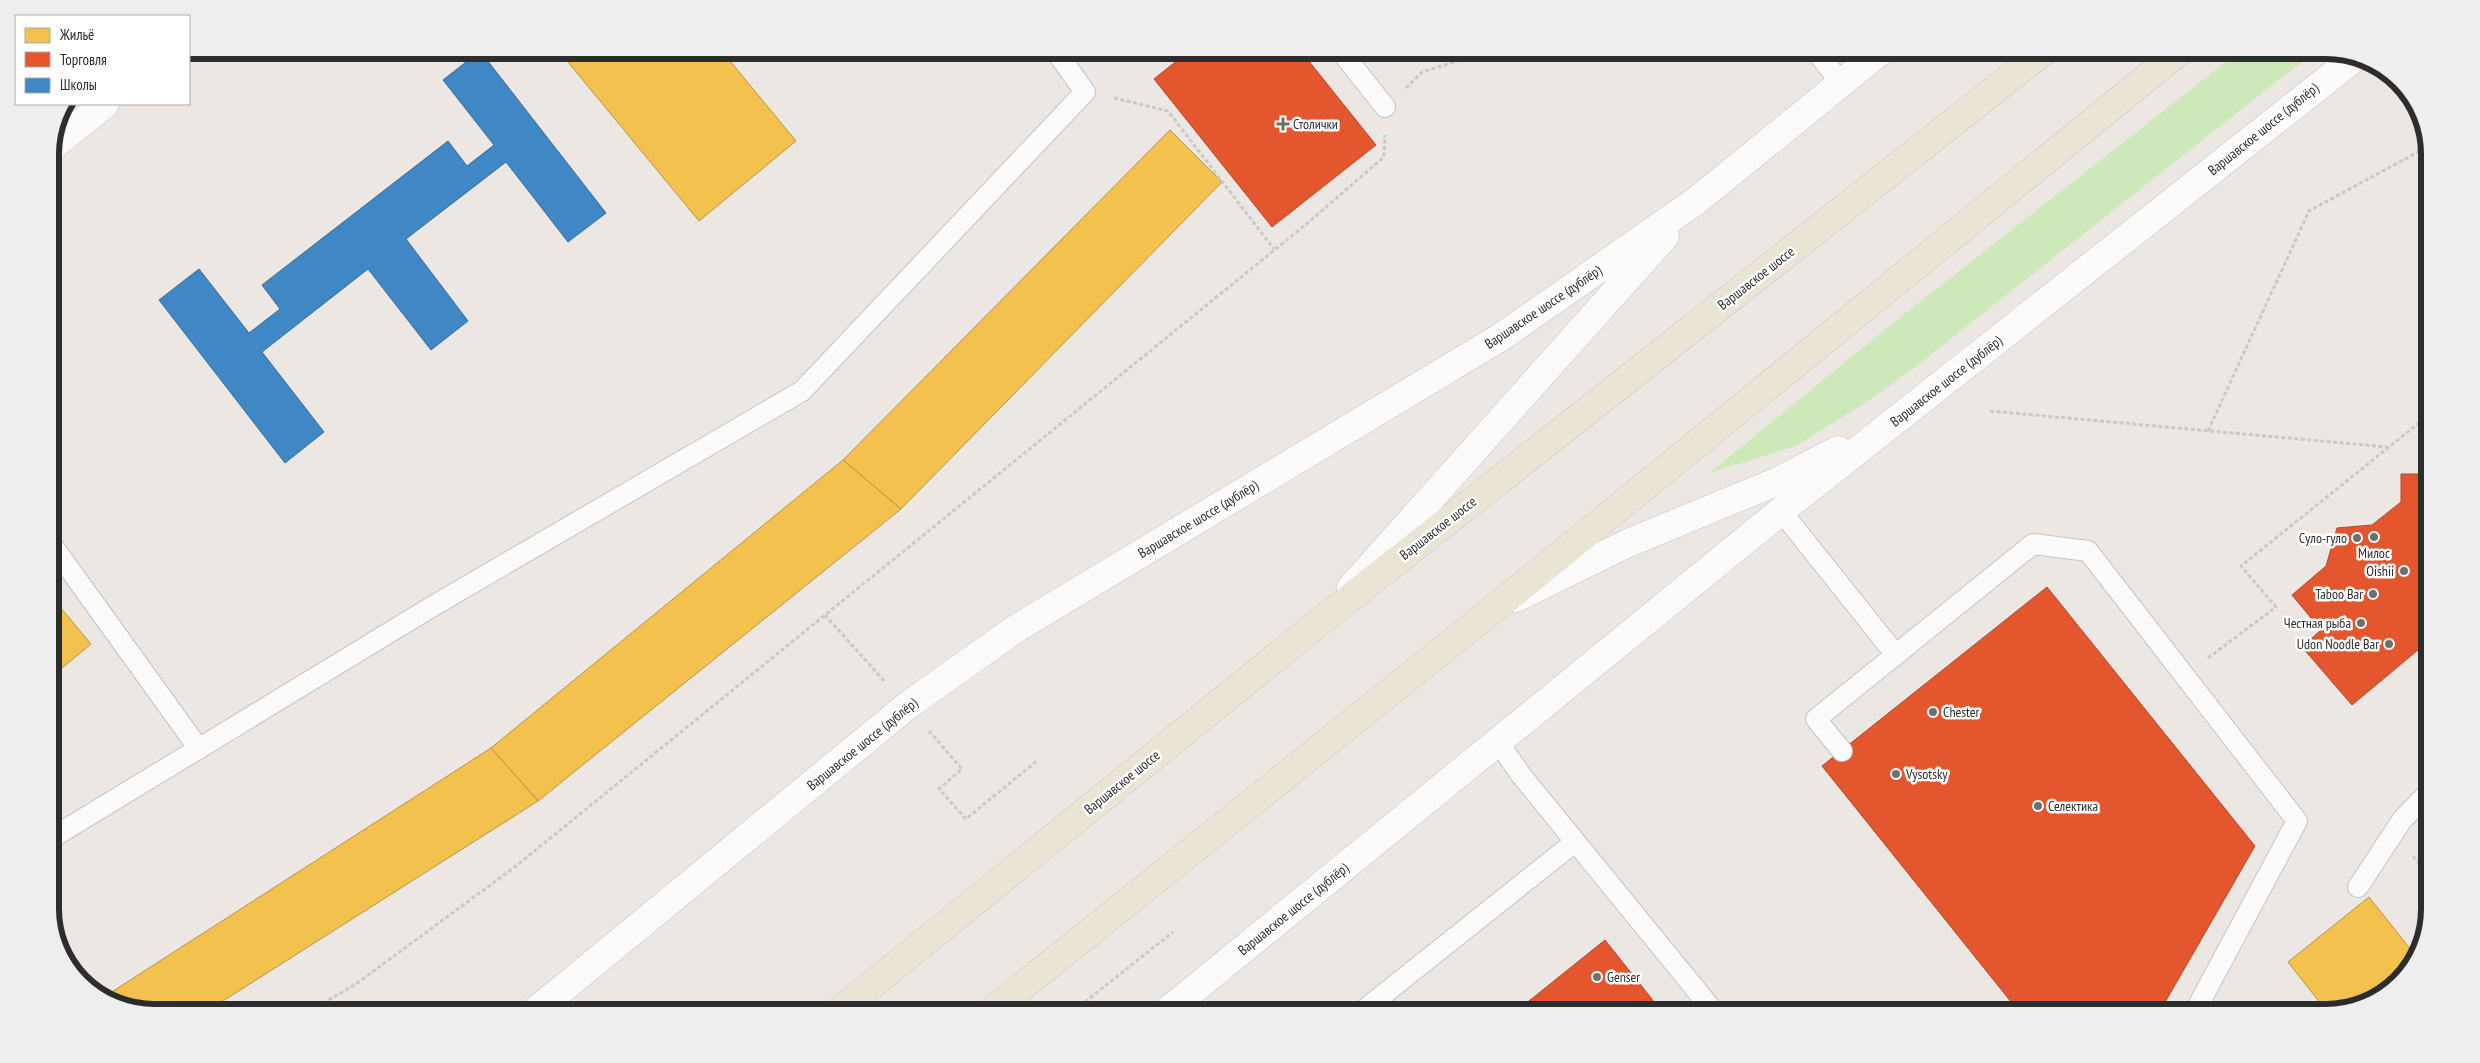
<svg xmlns="http://www.w3.org/2000/svg" width="2480" height="1063" viewBox="0 0 2480 1063" font-family="'PT Sans Narrow',sans-serif">
<style>
.green{fill:#cde9b9}
.homes{fill:#f2c14e;stroke:#b79544}
.shops{fill:#e4572e;stroke:#ad4a2e}
.schools{fill:#3f88c5;stroke:#3a6d97}
.lines{fill:none;stroke-linecap:round;stroke-linejoin:round}
.service-casing{stroke:#c5c4c4;stroke-width:22}
.minor-casing{stroke:#c5c4c4;stroke-width:29}
.secondary-casing{stroke:#c5c4c4;stroke-width:29}
.primary-casing{stroke:#c6c4c3;stroke-width:29}
.path{stroke:#c8c8c8;stroke-width:3;stroke-dasharray:4 2.5;stroke-linecap:butt}
.service{stroke:#fcfbfb;stroke-width:20}
.minor{stroke:#fcfbfb;stroke-width:28}
.secondary{stroke:#fcfbfb;stroke-width:28}
.primary{stroke:#e9e4d4;stroke-width:28}
.poi-dot{fill:#706e6c;stroke:#fff;stroke-width:2}
.labels{text-anchor:middle;stroke-width:5;stroke-linejoin:round;paint-order:stroke}
.poi-label{font-size:14px;fill:#2d2d2d;stroke:#fff;text-anchor:start}
.street-label{font-size:14px;fill:#2d2d2d;stroke:#fff}
.rim{fill:none;stroke:#2d2d2d;stroke-width:6}
</style>
<rect width="100%" height="100%" fill="#ece7e2"/>
<path class="green" d="M 2241,50 L 2320,50 L 2290,71 L 1910,371 L 1862,405 L 1796,446 L 1709,473 L 1898,319 Z"/>
<g class="homes">
<path d="M 558,50 L 721,50 L 796,141 L 699,221 Z"/>
<path d="M 1170,130 L 1222,182 L 901,509 L 843,460 Z"/>
<path d="M 843,460 L 901,509 L 538,801 L 491,748 Z"/>
<path d="M 50,595 L 91,644 L 50,678 Z"/>
<path d="M 491,748 L 538,801 L 204,1013 L 153,1013 L 111,1003 L 107,995 Z"/>
<path d="M 2369,897 L 2416,956 L 2384,995 L 2328,1013 L 2288,962 Z"/>
</g>
<g class="shops">
<path d="M 1190,50 L 1300,50 L 1376,145 L 1272,227 L 1154,79 Z"/>
<path d="M 2401,474 L 2430,474 L 2430,640 L 2352,705 L 2302,647 L 2321,630 L 2292,595 L 2326,566 L 2337,528 L 2372,525 L 2401,502 Z"/>
<path d="M 2047,587 L 2255,846 L 2164,1004 L 2154,1013 L 2020,1013 L 1822,766 Z"/>
<path d="M 1605,940 L 1663,1013 L 1514,1013 Z"/>
</g>
<path class="schools" d="M 480,51 L 606,213 L 568,242 L 506,162 L 406,239 L 468,321 L 431,350 L 368,269 L 262,352 L 324,432 L 285,463 L 159,300 L 199,269 L 249,333 L 280,309 L 262,285 L 448,141 L 467,166 L 494,145 L 443,80 Z"/>
<g class="lines">
<g class="service-casing">
<g id="service">
<path d="M 1340,50 L 1385,107"/>
<path d="M 1815,50 L 1841,83"/>
<path d="M 1781,511 L 1896,655"/>
<path d="M 50,542 L 199,749"/>
<path d="M 1498,742 L 1521,775 L 1715,1013"/>
<path d="M 1842,751 L 1816,719 L 2033,544 L 2088,551 L 2297,821 L 2194,1013"/>
<path d="M 50,839 L 433,606 L 802,391 L 1085,92 L 1055,50"/>
<path d="M 2358,887 L 2402,820 L 2430,791"/>
<path d="M 1360,1013 L 1575,842"/>
</g>
</g>
<g class="minor-casing">
<path id="minor" d="M 50,148 L 105,104"/>
</g>
<g class="secondary-casing">
<g id="secondary">
<path d="M 1351,588 L 1665,236"/>
<path d="M 1516,598 L 1628,543 L 1776,482 L 1838,450"/>
<path d="M 533,1013 L 907,706 L 1017,628 L 1501,337 L 1696,201 L 1882,50"/>
<path d="M 1165,1013 L 1781,511 L 2357,56"/>
</g>
</g>
<g class="primary-casing">
<g id="primary">
<path d="M 837,1013 L 1322,620 L 2045,50"/>
<path d="M 989,1013 L 1495,608 L 2181,50"/>
</g>
</g>
<g class="path">
<path d="M 1406,88 L 1422,72 L 1493,50"/>
<path d="M 1114,98 L 1168,111 L 1274,249"/>
<path d="M 1990,411 L 2387,447"/>
<path d="M 2208,431 L 2309,211 L 2429,146"/>
<path d="M 825,615 L 885,682"/>
<path d="M 2208,658 L 2276,607 L 2241,566 L 2430,414"/>
<path d="M 929,731 L 962,769 L 939,789 L 966,819 L 1038,760"/>
<path d="M 2413,856 L 2430,876"/>
<path d="M 1085,1002 L 1173,932"/>
<path d="M 306,1013 L 356,984 L 516,866 L 1304,226 L 1384,157 L 1385,135"/>
</g>
<use href="#service" class="service"/>
<use href="#minor" class="minor"/>
<use href="#secondary" class="secondary"/>
<use href="#primary" class="primary"/>
</g>
<g class="poi-dot">
<path d="M1280.5 116.5h5v5h5v5h-5v5h-5v-5h-5v-5h5z"/>
<circle cx="2374" cy="537" r="5"/>
<circle cx="2357" cy="538" r="5"/>
<circle cx="2404" cy="571" r="5"/>
<circle cx="2373" cy="594" r="5"/>
<circle cx="2361" cy="623" r="5"/>
<circle cx="2389" cy="644" r="5"/>
<circle cx="1933" cy="712" r="5"/>
<circle cx="1896" cy="774" r="5"/>
<circle cx="2038" cy="806" r="5"/>
<circle cx="1597" cy="977" r="5"/>
</g>
<g class="labels">
<g class="poi-label">
<text x="1293" y="129">Столички</text>
<text x="2347" y="543" text-anchor="end">Суло-гуло</text>
<text x="2374" y="558" text-anchor="middle">Милос</text>
<text x="2394" y="576" text-anchor="end">Oishii</text>
<text x="2363" y="599" text-anchor="end">Taboo Bar</text>
<text x="2351" y="628" text-anchor="end">Честная рыба</text>
<text x="2379" y="649" text-anchor="end">Udon Noodle Bar</text>
<text x="1943" y="717">Chester</text>
<text x="1906" y="779">Vysotsky</text>
<text x="2048" y="811">Селектика</text>
<text x="1607" y="982">Genser</text>
</g>
<g class="street-label">
<text transform="translate(2263 129) rotate(-39)" y="5">Варшавское шоссе (дублёр)</text>
<text transform="translate(1756 278) rotate(-38)" y="5">Варшавское шоссе</text>
<text transform="translate(1543 307) rotate(-34)" y="5">Варшавское шоссе (дублёр)</text>
<text transform="translate(1946 381) rotate(-38)" y="5">Варшавское шоссе (дублёр)</text>
<text transform="translate(1198 519) rotate(-31)" y="5">Варшавское шоссе (дублёр)</text>
<text transform="translate(1438 528) rotate(-38)" y="5">Варшавское шоссе</text>
<text transform="translate(862 744) rotate(-39)" y="5">Варшавское шоссе (дублёр)</text>
<text transform="translate(1122 782) rotate(-39)" y="5">Варшавское шоссе</text>
<text transform="translate(1293 909) rotate(-39)" y="5">Варшавское шоссе (дублёр)</text>
</g>
</g>
<path d="M0 0H2480V1063H0ZM154 59H2326A95 95 0 0 1 2421 154V909A95 95 0 0 1 2326 1004H154A95 95 0 0 1 59 909V154A95 95 0 0 1 154 59Z" fill="#eee" fill-rule="evenodd"/>
<path class="rim" d="M154 59H2326A95 95 0 0 1 2421 154V909A95 95 0 0 1 2326 1004H154A95 95 0 0 1 59 909V154A95 95 0 0 1 154 59Z"/>
<rect x="15" y="15" width="175" height="90" fill="#ffffff" stroke="#ababab"/>
<rect x="25" y="28" width="25" height="15" fill="#f2c14e" stroke="#ababab"/>
<text x="60" y="40" font-size="15" fill="#2d2d2d">Жильё</text>
<rect x="25" y="52" width="25" height="15" fill="#e4572e" stroke="#ababab"/>
<text x="60" y="65" font-size="15" fill="#2d2d2d">Торговля</text>
<rect x="25" y="78" width="25" height="15" fill="#3f88c5" stroke="#ababab"/>
<text x="60" y="90" font-size="15" fill="#2d2d2d">Школы</text>
</svg>
